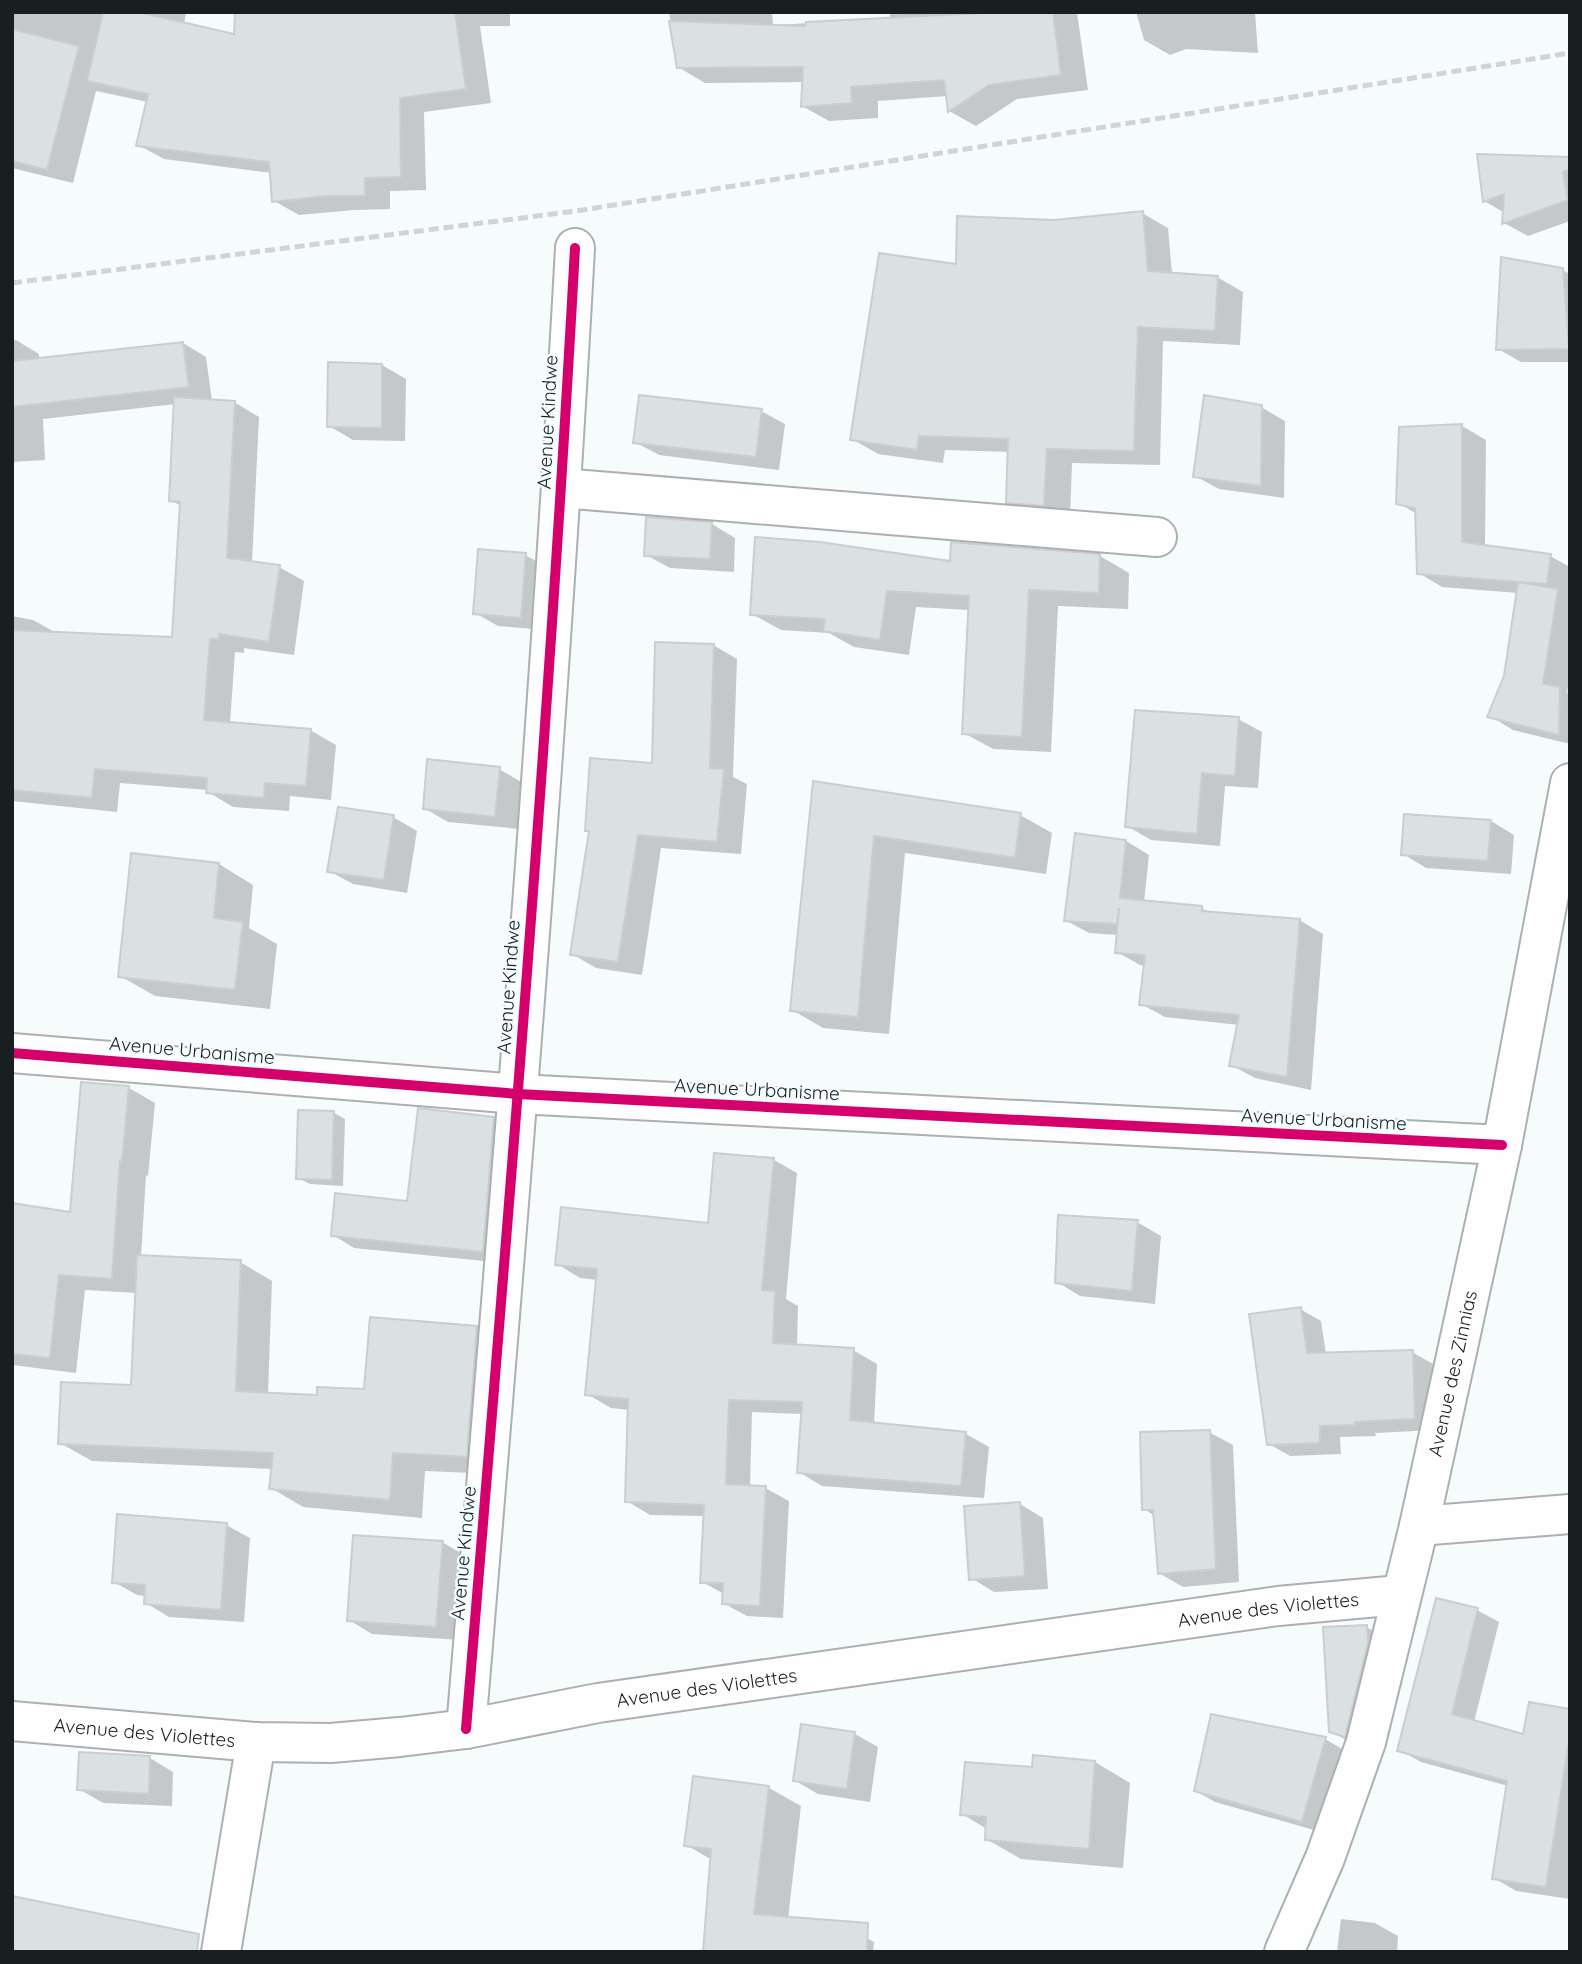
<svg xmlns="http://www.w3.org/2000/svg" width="1582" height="1964" viewBox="0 0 1582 1964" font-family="Quicksand,sans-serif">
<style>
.shadow{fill:#0003}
.building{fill:#dbe1e2;stroke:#c9ced0;stroke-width:2}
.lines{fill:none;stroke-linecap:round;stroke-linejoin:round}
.minor-casing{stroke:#abb0b1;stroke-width:42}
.minor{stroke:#fefeff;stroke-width:38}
.rail{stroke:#d1d3d4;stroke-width:5;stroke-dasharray:10 5;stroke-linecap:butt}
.cycleway-casing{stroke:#f3fdff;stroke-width:15}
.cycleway{stroke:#d6006c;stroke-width:10}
.labels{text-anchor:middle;stroke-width:5;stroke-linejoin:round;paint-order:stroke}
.street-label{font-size:19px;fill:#191f20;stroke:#f3fdff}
</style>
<rect width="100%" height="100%" fill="#f6fbfc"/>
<g class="shadow">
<path d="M 15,12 L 186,12 L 184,24 L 236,36 L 236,12 L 510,12 L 510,26 L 480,26 L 491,103 L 424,112 L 426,190 L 390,191 L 390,209 L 354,210 L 299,215 L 274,201 L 272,173 L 164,159 L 138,145 L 148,102 L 96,91 L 73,183 L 12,168 L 12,22 Z"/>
<path d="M 669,12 L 772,12 L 773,25 L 890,19 L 890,12 L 1077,12 L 1088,90 L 1017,99 L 976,126 L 949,111 L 947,96 L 878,101 L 878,118 L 829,121 L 802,106 L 804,82 L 705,83 L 678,67 Z"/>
<path d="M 1136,12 L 1255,12 L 1258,53 L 1186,49 L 1170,55 L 1144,40 Z"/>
<path d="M 1570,160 L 1570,221 L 1528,236 L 1504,223 L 1505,213 L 1484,201 Z"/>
<path d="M 1142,213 L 1168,228 L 1172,274 L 1217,277 L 1243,292 L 1240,345 L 1163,341 L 1160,465 L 1072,463 L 1070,520 L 1034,517 L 1008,502 L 1010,452 L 945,450 L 943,463 L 878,454 L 852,439 L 957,266 L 1054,221 Z"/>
<path d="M 1562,270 L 1570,274 L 1570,362 L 1521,362 L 1498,349 Z"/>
<path d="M 16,340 L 39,354 L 39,359 L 183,343 L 206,357 L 212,401 L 234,402 L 259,417 L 252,563 L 279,567 L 304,581 L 294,655 L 244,648 L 244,653 L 235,652 L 230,724 L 310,730 L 336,745 L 331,800 L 290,796 L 289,811 L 233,807 L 208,792 L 208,790 L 120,783 L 117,812 L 12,801 L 12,616 L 33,620 L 58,634 L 173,639 L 181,506 L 170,500 L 176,404 L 43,419 L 45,460 L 12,462 L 12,341 Z"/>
<path d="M 382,365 L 406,379 L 405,441 L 353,440 L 329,426 Z"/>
<path d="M 1261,407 L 1285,421 L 1284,498 L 1219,489 L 1195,476 Z"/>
<path d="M 761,411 L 785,424 L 779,470 L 659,455 L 635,442 Z"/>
<path d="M 1462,426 L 1486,440 L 1485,547 L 1550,556 L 1570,567 L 1570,675 L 1567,693 L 1570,695 L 1570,744 L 1513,730 L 1490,716 L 1506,677 L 1518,593 L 1442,587 L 1419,573 L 1417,514 L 1398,503 L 1400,429 Z"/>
<path d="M 712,524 L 735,538 L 734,572 L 670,568 L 646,555 Z"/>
<path d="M 525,555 L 549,568 L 544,630 L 498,626 L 475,613 Z"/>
<path d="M 1100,556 L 1129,573 L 1128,609 L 1058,606 L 1051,752 L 993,749 L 964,733 L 970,610 L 916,607 L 909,655 L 854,647 L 829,633 L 781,630 L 752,614 L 952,563 Z"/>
<path d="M 713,645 L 737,659 L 733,777 L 747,784 L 741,854 L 661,848 L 642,975 L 596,968 L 572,954 L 591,832 L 587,830 L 654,765 Z"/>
<path d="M 1238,719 L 1262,732 L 1258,788 L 1225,786 L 1220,846 L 1151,840 L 1127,826 Z"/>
<path d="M 499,769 L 523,783 L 519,829 L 448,822 L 424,808 Z"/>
<path d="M 814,783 L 1020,815 L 1052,833 L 1046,874 L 905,853 L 889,1034 L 823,1028 L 792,1010 Z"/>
<path d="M 393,817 L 417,831 L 407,893 L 353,884 L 329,871 Z"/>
<path d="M 1491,821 L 1514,835 L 1511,874 L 1426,868 L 1403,854 Z"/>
<path d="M 1126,841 L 1149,855 L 1144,902 L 1202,908 L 1211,914 L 1299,920 L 1323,934 L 1311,1090 L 1255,1078 L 1231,1065 L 1239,1025 L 1165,1017 L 1141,1004 L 1145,966 L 1140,965 L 1117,952 L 1118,935 L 1089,933 L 1065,920 Z"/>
<path d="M 219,864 L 253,885 L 249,928 L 277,944 L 270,1009 L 155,996 L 120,976 Z"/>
<path d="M 129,1088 L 155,1103 L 148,1176 L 146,1175 L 141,1257 L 240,1262 L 272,1281 L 268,1394 L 319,1396 L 365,1391 L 477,1327 L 509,1346 L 498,1474 L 425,1471 L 422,1518 L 303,1507 L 271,1488 L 273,1469 L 92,1461 L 60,1443 L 132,1387 L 137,1293 L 85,1290 L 76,1373 L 12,1365 L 12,1205 L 72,1214 Z"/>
<path d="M 334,1113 L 345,1119 L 343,1186 L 310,1184 L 298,1178 Z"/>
<path d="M 493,1118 L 515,1131 L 504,1263 L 354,1248 L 333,1235 L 409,1203 Z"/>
<path d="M 716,1155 L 774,1160 L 797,1173 L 786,1299 L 798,1306 L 797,1346 L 853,1350 L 877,1364 L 874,1424 L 966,1434 L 989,1447 L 984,1498 L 822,1486 L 799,1472 L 803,1414 L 752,1412 L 750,1487 L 765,1488 L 789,1501 L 783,1618 L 747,1616 L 723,1603 L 724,1594 L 702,1582 L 705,1516 L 650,1515 L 627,1501 L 630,1410 L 611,1408 L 587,1394 L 598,1280 L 580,1278 L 557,1264 L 710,1225 Z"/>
<path d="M 1137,1222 L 1161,1236 L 1155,1304 L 1080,1296 L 1057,1282 Z"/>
<path d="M 1300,1309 L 1321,1321 L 1326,1354 L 1412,1352 L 1433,1364 L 1436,1430 L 1375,1433 L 1376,1436 L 1340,1437 L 1341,1454 L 1290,1456 L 1269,1444 Z"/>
<path d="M 1209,1432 L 1233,1445 L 1239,1582 L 1183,1587 L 1159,1573 L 1155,1516 L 1144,1509 Z"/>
<path d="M 1020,1504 L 1043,1518 L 1048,1589 L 994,1592 L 971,1578 Z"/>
<path d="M 226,1525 L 250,1538 L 244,1622 L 169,1617 L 146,1603 L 146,1596 L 137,1595 L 114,1582 Z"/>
<path d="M 442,1542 L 466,1556 L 460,1640 L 372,1634 L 349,1620 Z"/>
<path d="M 1477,1610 L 1499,1622 L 1474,1722 L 1524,1736 L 1570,1711 L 1570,1899 L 1516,1891 L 1494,1878 L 1508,1786 L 1421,1762 L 1399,1750 Z"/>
<path d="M 1366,1627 L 1389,1639 L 1353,1744 L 1330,1731 Z"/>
<path d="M 855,1734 L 878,1747 L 870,1802 L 818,1794 L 794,1780 Z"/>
<path d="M 1325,1739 L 1344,1750 L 1321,1832 L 1215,1802 L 1196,1791 Z"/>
<path d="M 150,1758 L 173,1772 L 172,1806 L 103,1803 L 79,1789 Z"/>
<path d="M 1095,1762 L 1130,1783 L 1123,1868 L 1021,1859 L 986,1839 L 987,1829 L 962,1814 L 1034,1769 Z"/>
<path d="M 695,1778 L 769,1788 L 801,1806 L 788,1919 L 841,1923 L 874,1942 L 873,1952 L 705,1952 L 712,1860 L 686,1845 Z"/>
<path d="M 1341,1919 L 1375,1923 L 1398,1936 L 1397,1952 L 1337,1952 Z"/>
</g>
<g class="building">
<path d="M 103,12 L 138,12 L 234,34 L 235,12 L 455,12 L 466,89 L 400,98 L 401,177 L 365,178 L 365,196 L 327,196 L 272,202 L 269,162 L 136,146 L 148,94 L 87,81 Z"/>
<path d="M 1004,12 L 1053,12 L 1061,75 L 989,85 L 948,112 L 944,80 L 851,87 L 852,103 L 801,107 L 803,67 L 677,68 L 669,21 L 805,26 L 806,22 Z"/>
<path d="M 12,29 L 79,46 L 47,170 L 12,161 Z"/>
<path d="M 1477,154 L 1570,157 L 1570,169 L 1563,172 L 1568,200 L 1502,224 L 1504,194 L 1483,202 Z"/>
<path d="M 1143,211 L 1148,271 L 1218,276 L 1215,331 L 1138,327 L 1134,451 L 1047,449 L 1044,506 L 1006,503 L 1008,439 L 919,436 L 917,450 L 850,440 L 879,253 L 956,264 L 957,216 L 1054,220 Z"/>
<path d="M 1501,257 L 1563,268 L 1569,349 L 1496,350 Z"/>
<path d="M 183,342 L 189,387 L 12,407 L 12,361 Z"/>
<path d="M 328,362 L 382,364 L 382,428 L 327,427 Z"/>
<path d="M 639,395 L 762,409 L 756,457 L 633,443 Z"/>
<path d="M 1204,395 L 1262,405 L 1261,486 L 1193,477 Z"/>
<path d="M 174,397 L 235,401 L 227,558 L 280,565 L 269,642 L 219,634 L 219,639 L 210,639 L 204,720 L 311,729 L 306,786 L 265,783 L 264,798 L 206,793 L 207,778 L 95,769 L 92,798 L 12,790 L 12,630 L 172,637 L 180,502 L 169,501 Z"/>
<path d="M 1462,424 L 1462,542 L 1551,554 L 1547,584 L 1417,574 L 1415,508 L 1396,504 L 1399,427 Z"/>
<path d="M 646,517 L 712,522 L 710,559 L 644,556 Z"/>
<path d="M 755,537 L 820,542 L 950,561 L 951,542 L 1100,554 L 1099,593 L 1029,590 L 1022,737 L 962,734 L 969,596 L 887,591 L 880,640 L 823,631 L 825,619 L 750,615 Z"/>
<path d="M 478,549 L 526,553 L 521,618 L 473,614 Z"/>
<path d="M 1518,582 L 1558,589 L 1543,684 L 1560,687 L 1559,735 L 1487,717 L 1504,676 Z"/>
<path d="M 655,642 L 714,644 L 710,768 L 724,769 L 717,842 L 638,835 L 618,962 L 570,955 L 589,831 L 585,831 L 590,758 L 652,763 Z"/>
<path d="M 1135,710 L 1239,717 L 1235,776 L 1202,773 L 1197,834 L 1125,827 Z"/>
<path d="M 427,759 L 500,767 L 495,817 L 423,809 Z"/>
<path d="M 813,781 L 1021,813 L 1015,858 L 874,836 L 858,1017 L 790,1011 Z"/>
<path d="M 338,807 L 394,815 L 384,880 L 327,872 Z"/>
<path d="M 1404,814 L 1491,820 L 1488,861 L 1401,855 Z"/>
<path d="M 1075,833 L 1126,840 L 1120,898 L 1202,906 L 1202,911 L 1300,919 L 1287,1077 L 1229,1066 L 1239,1015 L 1139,1005 L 1145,955 L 1115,953 L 1119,908 L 1117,924 L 1064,921 Z"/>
<path d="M 131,853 L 219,863 L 214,918 L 243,922 L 235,990 L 118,977 Z"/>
<path d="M 81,1082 L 129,1086 L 122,1162 L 120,1161 L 112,1279 L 59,1275 L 50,1358 L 12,1354 L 12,1203 L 70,1212 Z"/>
<path d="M 418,1108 L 494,1117 L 483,1252 L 331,1236 L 335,1193 L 407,1201 Z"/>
<path d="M 298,1110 L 334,1111 L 332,1180 L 296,1179 Z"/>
<path d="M 714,1153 L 774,1158 L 762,1290 L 775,1291 L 773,1343 L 854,1348 L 850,1420 L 966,1432 L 961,1486 L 797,1473 L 802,1402 L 729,1400 L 726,1484 L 766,1486 L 760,1606 L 722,1604 L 723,1583 L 700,1583 L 704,1505 L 625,1502 L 628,1399 L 585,1395 L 597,1269 L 555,1265 L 561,1207 L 708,1223 Z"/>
<path d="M 1058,1215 L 1138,1220 L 1132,1291 L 1055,1283 Z"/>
<path d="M 137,1255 L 241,1260 L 236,1391 L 317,1395 L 317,1387 L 364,1389 L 370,1317 L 477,1326 L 467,1457 L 393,1453 L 390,1500 L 269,1489 L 273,1453 L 58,1444 L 61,1382 L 131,1385 Z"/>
<path d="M 1301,1307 L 1307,1353 L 1413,1350 L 1415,1419 L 1355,1422 L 1355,1425 L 1320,1426 L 1320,1443 L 1267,1445 L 1249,1314 Z"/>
<path d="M 1210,1430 L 1216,1569 L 1158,1574 L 1153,1510 L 1142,1510 L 1140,1432 Z"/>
<path d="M 1020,1502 L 1025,1576 L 969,1580 L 964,1506 Z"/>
<path d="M 117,1514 L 227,1523 L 221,1610 L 144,1604 L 145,1585 L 112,1583 Z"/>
<path d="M 353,1535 L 443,1541 L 436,1627 L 347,1621 Z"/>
<path d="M 1436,1598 L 1478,1608 L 1452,1714 L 1523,1734 L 1529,1702 L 1570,1709 L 1570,1735 L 1546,1887 L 1492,1879 L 1507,1781 L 1397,1751 Z"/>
<path d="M 1367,1625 L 1368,1643 L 1345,1737 L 1329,1732 L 1323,1627 Z"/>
<path d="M 1211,1714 L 1326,1737 L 1302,1822 L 1194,1791 Z"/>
<path d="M 801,1724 L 855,1732 L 847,1789 L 793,1781 Z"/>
<path d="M 79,1752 L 150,1756 L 149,1794 L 77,1790 Z"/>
<path d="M 1033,1755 L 1095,1761 L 1089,1849 L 985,1840 L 986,1817 L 960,1815 L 965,1762 L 1032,1767 Z"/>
<path d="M 693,1776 L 769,1786 L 754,1914 L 868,1923 L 867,1952 L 703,1952 L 711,1849 L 684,1846 Z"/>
<path d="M 12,1896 L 199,1934 L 197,1952 L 12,1952 Z"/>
</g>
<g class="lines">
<g class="minor-casing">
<g id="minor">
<path d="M 561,488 L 1157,537"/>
<path d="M 12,1053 L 518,1094 L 1502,1145"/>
<path d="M 1419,1526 L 1570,1514"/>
<path id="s1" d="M 12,1721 L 256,1742 L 331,1743 L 400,1737 L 466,1729 L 598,1703 L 1278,1606 L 1400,1595"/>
<path d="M 466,1729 C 507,1236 548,742 575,248"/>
<path d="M 221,1952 L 256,1742"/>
<path id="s2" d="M 1284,1952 L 1325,1858 L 1366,1742 L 1419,1526 L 1502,1145 L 1570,783"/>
</g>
</g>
<use href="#minor" class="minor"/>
<path class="rail" d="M 12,283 L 576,211 L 1570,53"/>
<g class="cycleway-casing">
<g id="cycleway">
<path d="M 12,1053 L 518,1094 L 1502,1145"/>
<path d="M 466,1729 C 507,1236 548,742 575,248"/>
</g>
</g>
<use href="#cycleway" class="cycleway"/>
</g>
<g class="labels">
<g class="street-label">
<text transform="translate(547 422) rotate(-87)" y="7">Avenue Kindwe</text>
<text transform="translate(508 987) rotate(-86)" y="7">Avenue Kindwe</text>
<text transform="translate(192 1050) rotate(5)" y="7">Avenue Urbanisme</text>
<text transform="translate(757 1089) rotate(3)" y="7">Avenue Urbanisme</text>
<text transform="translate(1324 1119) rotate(3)" y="7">Avenue Urbanisme</text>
<text dy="7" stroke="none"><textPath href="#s2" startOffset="604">Avenue des Zinnias</textPath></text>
<text transform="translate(463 1553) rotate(-85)" y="7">Avenue Kindwe</text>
<text dy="7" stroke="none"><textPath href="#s1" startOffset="1267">Avenue des Violettes</textPath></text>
<text dy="7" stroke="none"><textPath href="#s1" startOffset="700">Avenue des Violettes</textPath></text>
<text dy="7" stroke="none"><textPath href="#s1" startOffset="133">Avenue des Violettes</textPath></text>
</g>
</g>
<rect width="1582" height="1964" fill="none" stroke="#191f20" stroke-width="28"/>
</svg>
